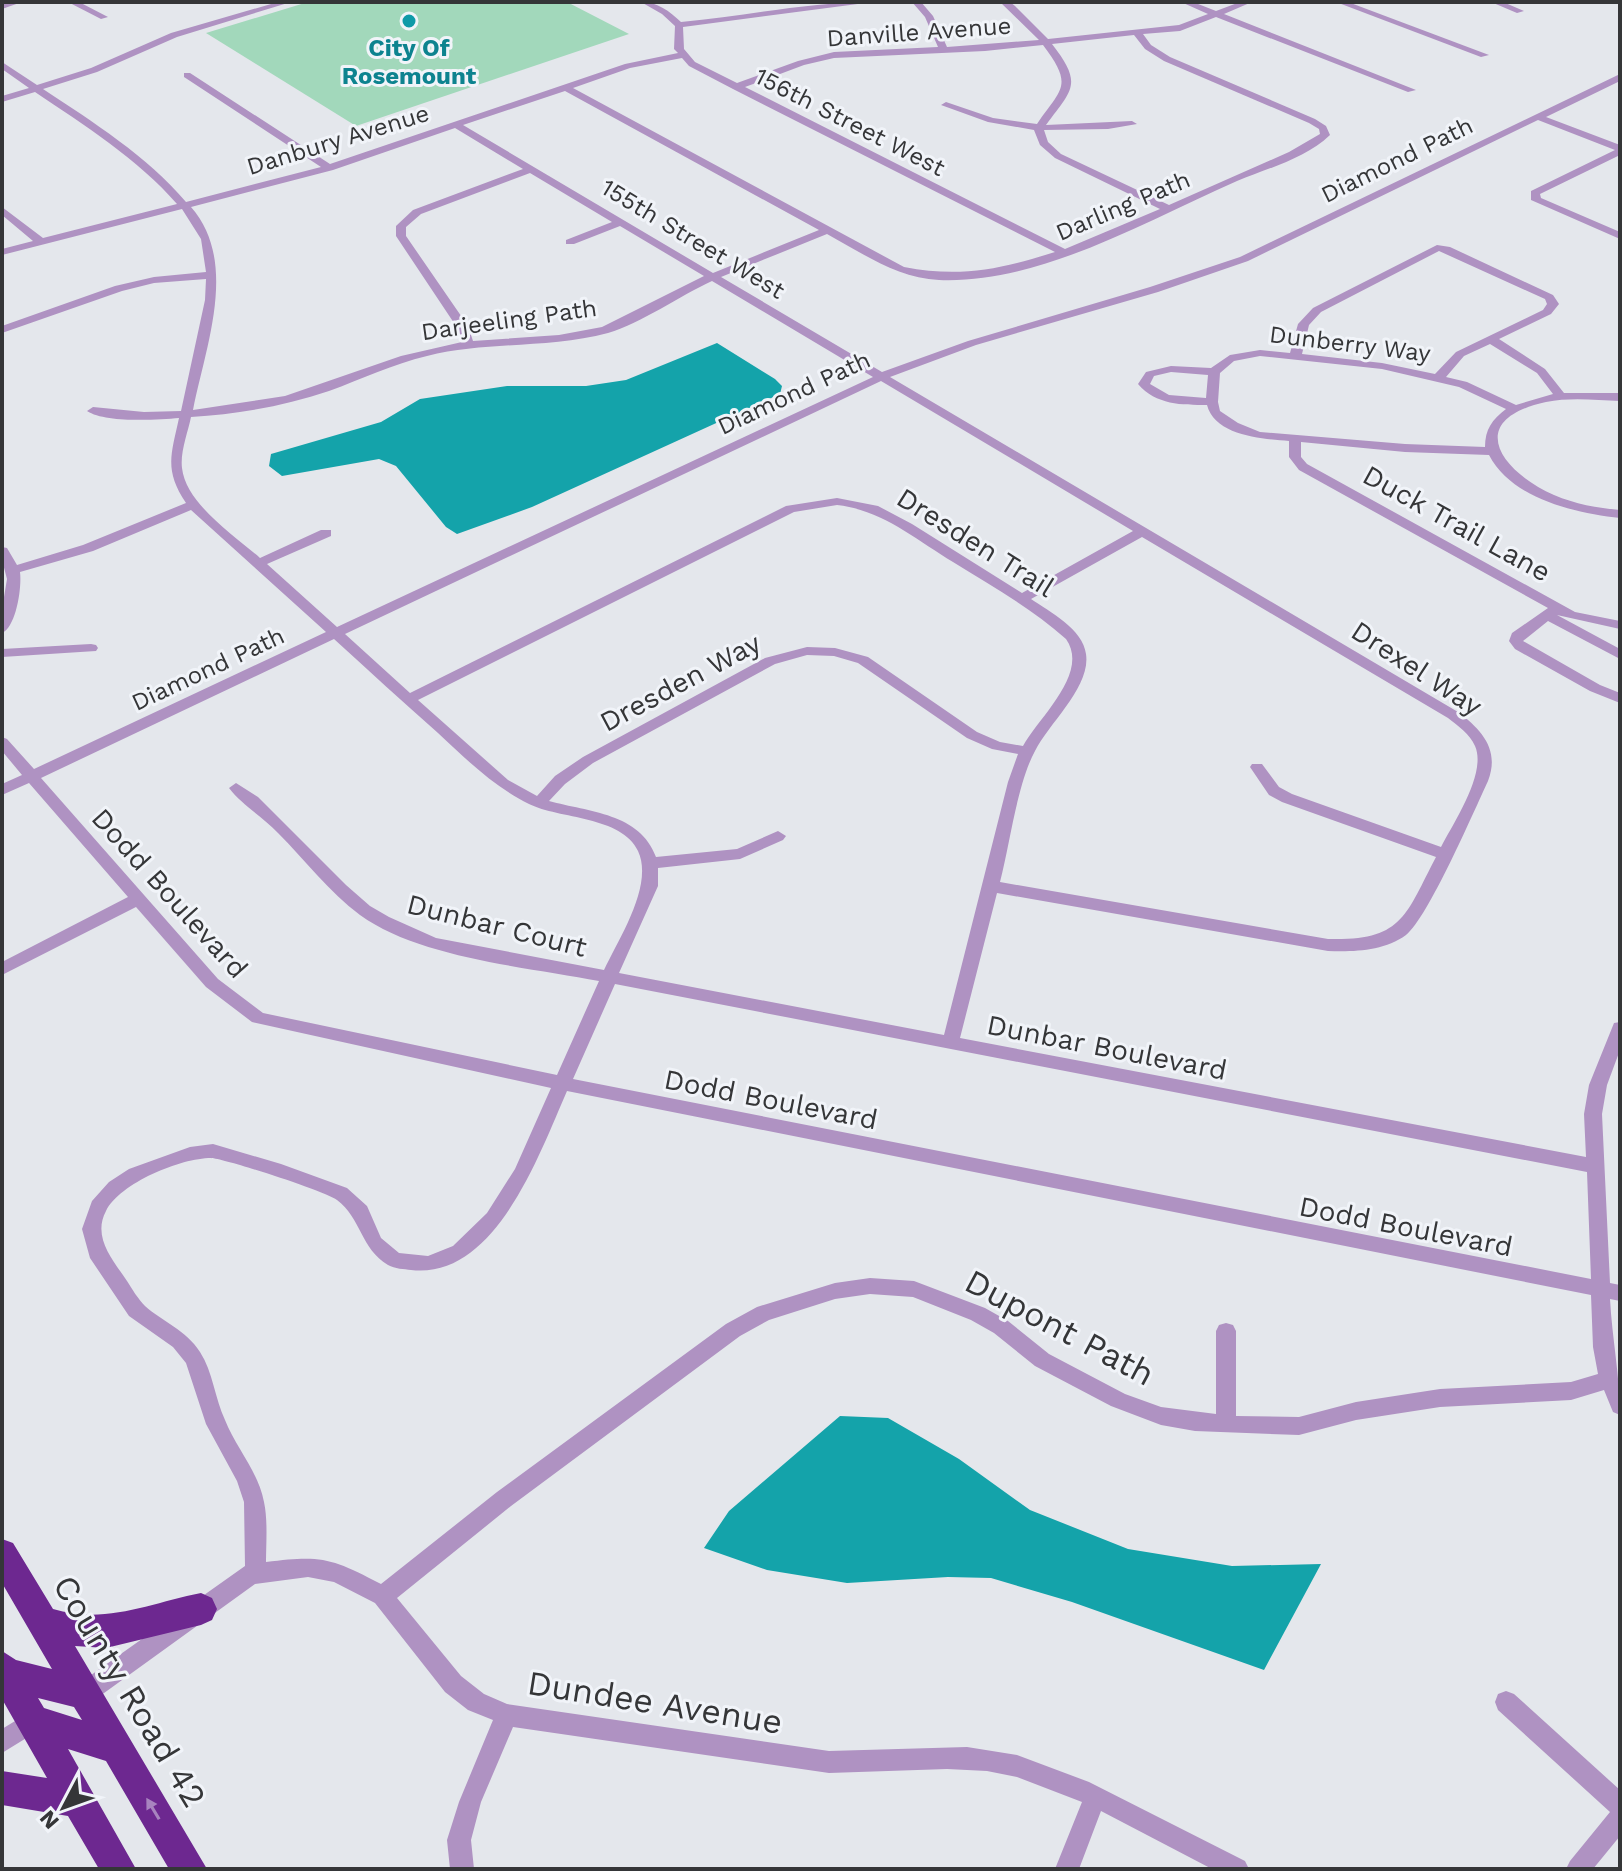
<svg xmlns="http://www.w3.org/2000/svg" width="1622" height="1871" viewBox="0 0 1622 1871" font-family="'Work Sans',sans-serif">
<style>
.green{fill:#a2d8bb}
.water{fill:#14a3aa}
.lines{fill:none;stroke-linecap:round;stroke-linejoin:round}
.minor{fill:#af92c2;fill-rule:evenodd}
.highway{fill:#6d2890;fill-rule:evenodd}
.oneway{fill:#a884bf}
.culture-dot{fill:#0f9aa8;stroke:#f1f4f9;stroke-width:3}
.labels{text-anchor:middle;stroke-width:6;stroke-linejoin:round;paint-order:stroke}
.far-street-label{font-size:24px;fill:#353638;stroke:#f1f4f9}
.far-culture-label{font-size:24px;font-weight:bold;fill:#0d838f;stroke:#f1f4f9}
.street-label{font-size:28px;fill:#353638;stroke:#f1f4f9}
.near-street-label{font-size:34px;fill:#353638;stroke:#f1f4f9}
</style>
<rect width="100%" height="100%" fill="#e4e7ec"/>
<path class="green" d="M 308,2 L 567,2 L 629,34 L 356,126 L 206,33 Z"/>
<g class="water">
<path d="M 717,343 L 775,379 L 782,386 L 780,394 L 532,507 L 457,534 L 446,527 L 396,466 L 379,459 L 282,476 L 269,466 L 271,454 L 381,422 L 420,399 L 507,386 L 586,386 L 626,380 Z"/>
<path d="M 840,1416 L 888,1418 L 959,1459 L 1030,1510 L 1128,1549 L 1232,1566 L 1321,1564 L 1264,1670 L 1072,1602 L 991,1578 L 948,1577 L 847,1583 L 767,1570 L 704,1548 L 729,1511 Z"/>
</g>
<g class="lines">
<g class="minor">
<path d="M 8,2 L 22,2 L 2,9 L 2,3 Z"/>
<path d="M 68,2 L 79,2 L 108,17 L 101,19 Z"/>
<path d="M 278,2 L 291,2 L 177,37 L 97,72 L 43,89 C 93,122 147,156 186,202 L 321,167 L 184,77 L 184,73 L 190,73 L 330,164 L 625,64 L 678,53 L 674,49 L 675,26 L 662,14 L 641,2 C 658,2 669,11 681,22 C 746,16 808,2 873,2 L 683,27 L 684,49 L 695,62 L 737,83 L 798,61 L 834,52 L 938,47 L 925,17 L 912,2 L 921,2 L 933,16 L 947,47 L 1039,40 L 1000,2 L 1010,2 L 1015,6 L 1048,39 L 1179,25 L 1208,14 L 1181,2 L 1193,2 L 1216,11 L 1240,2 L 1252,2 L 1224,14 L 1416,90 L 1408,92 L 1216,17 L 1180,31 L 1143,34 L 1151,45 L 1170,57 L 1315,119 L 1326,126 L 1330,135 C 1305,159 1268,168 1237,181 C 1146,221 1040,284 939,280 C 897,278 862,253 827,234 L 721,277 L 882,372 L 968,341 L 1150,287 L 1240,257 L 1620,74 L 1620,81 L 1546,117 L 1620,145 L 1620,155 L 1540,194 L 1541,198 L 1620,232 L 1620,239 L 1531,200 L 1531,191 L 1615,150 L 1538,120 L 1248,261 L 1158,292 L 976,345 L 890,377 L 1458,712 C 1482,730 1500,750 1488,781 C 1474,811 1428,918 1406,935 C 1384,951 1354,952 1328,951 L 997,893 L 960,1038 L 1586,1157 L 1584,1114 L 1589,1085 L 1612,1028 L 1614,1023 L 1620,1022 L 1620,1050 L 1607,1085 L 1602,1114 L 1610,1283 L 1620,1285 L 1620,1301 L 1610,1299 C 1612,1338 1620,1376 1620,1415 L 1613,1412 L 1604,1390 L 1571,1400 L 1440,1407 L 1356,1420 L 1299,1435 L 1195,1431 L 1161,1425 L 1111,1406 L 1035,1366 L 994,1333 L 971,1320 L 913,1297 L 870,1294 L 835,1299 L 769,1320 L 740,1336 L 511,1506 L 397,1598 L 461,1676 L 484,1694 L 507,1704 L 829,1751 L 967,1747 L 1017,1755 L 1089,1782 L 1245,1861 L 1249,1869 L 1212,1869 L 1101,1811 L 1079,1869 L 1055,1869 L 1082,1802 L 1017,1777 L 987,1771 L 947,1769 L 829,1773 L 513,1727 L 481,1802 L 471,1840 L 474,1869 L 450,1869 L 447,1840 L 459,1802 L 493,1720 L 468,1710 L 445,1692 L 375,1603 L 334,1582 L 308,1577 L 255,1584 L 93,1701 L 85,1704 L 77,1701 L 74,1693 L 77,1685 L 245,1566 L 244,1502 L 237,1481 L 206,1424 L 186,1363 L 173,1347 L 129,1316 L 90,1258 L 82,1229 L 92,1201 L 109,1182 L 129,1169 L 190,1147 L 213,1144 L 281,1164 L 347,1188 L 367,1206 L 381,1238 L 399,1253 L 428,1256 L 453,1246 L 487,1213 L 515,1169 L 551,1088 L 252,1022 L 206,987 L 136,907 L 2,975 L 2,962 L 128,897 L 29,783 L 2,795 L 2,784 L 22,775 L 2,751 L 2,737 L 7,739 L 34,769 L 326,632 L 191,510 L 93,551 L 20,572 C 22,588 16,627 2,633 L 2,609 L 7,579 L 2,560 L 2,547 L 7,548 L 17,565 L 83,545 L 186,503 C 164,470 171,455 179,418 C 156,420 105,423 87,411 L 93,407 L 144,412 L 181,411 L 205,300 L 206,279 L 154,283 L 122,291 L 2,333 L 2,326 L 115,286 L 154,277 L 206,272 L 201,239 L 182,209 L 2,255 L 2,249 L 33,241 L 2,215 L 2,207 L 43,238 L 177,204 C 138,159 84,125 35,92 L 2,102 L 2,96 L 29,88 L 2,69 L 2,62 L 37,85 L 91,68 L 171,33 ZM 1134,35 L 1145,49 L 1164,61 L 1309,123 L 1319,129 L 1320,134 L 1289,152 L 1169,205 L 1061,154 L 1048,142 L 1044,130 L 1108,129 L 1137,124 L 1132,121 L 1046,125 C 1073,89 1083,84 1052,44 ZM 1043,45 C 1074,86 1062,88 1037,124 L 993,118 L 946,102 L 941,105 L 988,122 L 1034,130 L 1040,145 L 1055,158 L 1160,209 L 1065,249 L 745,87 L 804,65 L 834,58 L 985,51 ZM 682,58 L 689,66 L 733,89 L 1055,252 C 1001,269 961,278 904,267 L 573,88 L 630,68 ZM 565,91 L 819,230 L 713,273 L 463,125 ZM 455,128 L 523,169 L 413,210 L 396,226 L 396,236 L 456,326 L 462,342 L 401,356 L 285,396 L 193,410 C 206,345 239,262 191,207 L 333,170 ZM 530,173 L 612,222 L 566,240 L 566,244 L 574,244 L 620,226 L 704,276 L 602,327 L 559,335 L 473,341 L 468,326 L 406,236 L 406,227 L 421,214 ZM 712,281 L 873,377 L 337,627 L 267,564 L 331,536 L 331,530 L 321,530 L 260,558 C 234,535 186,504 182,468 C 180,452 188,432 191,417 C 238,414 285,406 329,391 C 362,379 393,364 427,356 C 486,341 549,349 608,333 C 642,323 679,296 712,281 ZM 881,381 L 1133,531 L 1022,593 L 912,524 L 878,506 L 837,498 L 786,506 L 410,693 L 345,634 ZM 837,505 C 882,510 915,539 953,562 C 993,587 1031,608 1066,639 C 1090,673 1039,717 1023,746 L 1000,742 L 977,732 L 868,657 L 835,648 L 807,647 L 765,658 L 583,757 L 555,776 L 537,796 L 508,780 L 418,700 L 794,512 ZM 1142,537 L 1448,718 C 1458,726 1470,734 1475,746 C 1487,773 1454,822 1441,847 L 1292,794 L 1279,787 L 1262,764 L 1252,764 L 1250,767 L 1269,795 L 1282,802 L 1436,857 C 1405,916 1403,941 1328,939 L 1000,882 C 1010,844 1017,784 1035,751 C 1049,723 1091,687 1086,654 C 1083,629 1050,612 1031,599 ZM 334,639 C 369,671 403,702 438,733 C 467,760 493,786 529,804 C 559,819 622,816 638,851 C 654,885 619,938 604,970 L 436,938 L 389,917 L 370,906 L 346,885 L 258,797 L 236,783 L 229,788 C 242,805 263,817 278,833 C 305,860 329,892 360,915 C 419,958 527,967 599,981 L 557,1075 L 263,1013 L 218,979 L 41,778 ZM 807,655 L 834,656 L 858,663 L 967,738 L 992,749 L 1018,754 L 1008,782 L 944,1035 L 619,973 L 658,886 L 658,868 L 740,859 L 783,840 L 786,836 L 778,831 L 737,849 L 656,857 C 640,813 589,812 549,801 L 565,784 L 593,763 L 775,664 ZM 615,984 L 1587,1172 L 1591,1279 L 573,1079 ZM 567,1091 L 1591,1295 L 1593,1347 L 1598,1374 L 1571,1382 L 1440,1389 L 1356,1402 L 1299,1417 L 1236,1416 L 1236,1331 L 1233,1325 L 1226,1323 L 1219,1325 L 1216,1331 L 1216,1414 L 1161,1407 L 1125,1394 L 1049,1354 L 1008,1321 L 985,1308 L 914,1281 L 870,1278 L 835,1283 L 757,1307 L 726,1324 L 497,1492 L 381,1584 C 331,1558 322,1555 266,1562 C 266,1543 268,1521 264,1502 C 258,1471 236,1448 225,1420 C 215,1399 213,1372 200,1352 C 186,1330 163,1322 145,1306 C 138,1299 132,1289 127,1281 C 113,1260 92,1237 106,1211 C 120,1183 181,1158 211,1158 C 226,1159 325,1191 337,1200 C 361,1218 361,1249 388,1265 C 395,1269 404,1269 411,1270 C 496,1280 540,1152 567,1091 Z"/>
<path d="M 1336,2 L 1348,2 L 1489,55 L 1481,57 Z"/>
<path d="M 1491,2 L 1503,2 L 1524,11 L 1517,13 Z"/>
<path d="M 1437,245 L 1450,247 L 1553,295 L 1559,304 L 1551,314 L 1499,339 L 1545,369 L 1564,393 L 1620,393 L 1620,401 C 1596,400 1570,397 1546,402 C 1464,420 1500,471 1554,495 C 1575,504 1597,508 1620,510 L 1620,518 C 1575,513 1512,499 1489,455 L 1405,452 L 1301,442 L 1301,457 L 1307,464 L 1575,612 L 1620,621 L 1620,629 L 1557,615 L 1620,649 L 1620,659 L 1548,621 L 1523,641 L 1600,685 L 1620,693 L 1620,703 L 1590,691 L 1515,649 L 1509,641 L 1512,633 L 1548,608 L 1299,470 L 1289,457 L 1289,441 C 1263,439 1215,436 1207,405 C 1182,405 1156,405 1138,384 L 1146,372 L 1171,366 L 1211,368 L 1230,355 L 1260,350 L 1290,353 L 1298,324 L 1313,308 ZM 1439,251 L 1545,299 L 1547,304 L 1543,310 L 1456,352 L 1435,374 L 1382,363 L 1302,354 L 1309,325 L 1321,312 ZM 1490,344 L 1537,373 L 1553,394 L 1516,405 L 1467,382 L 1446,377 L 1464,356 ZM 1260,356 L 1382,369 L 1459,387 L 1506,409 C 1492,420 1485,429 1485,447 L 1405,444 L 1260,432 L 1238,423 L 1220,411 L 1218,402 L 1220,373 L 1234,361 ZM 1171,372 L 1208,375 L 1206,398 L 1169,395 L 1150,384 L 1154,376 Z"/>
<path d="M 91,644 L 96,645 L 98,648 L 96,651 L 2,657 L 2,649 Z"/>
<path d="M 1506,1691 L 1514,1694 L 1620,1790 L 1620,1836 L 1593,1869 L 1566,1869 L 1570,1861 L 1610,1812 L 1498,1710 L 1495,1702 L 1498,1694 Z"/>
<path d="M 33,1710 L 41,1713 L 44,1721 L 41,1729 L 2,1753 L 2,1729 Z"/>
</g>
<path class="highway" d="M 2,1539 L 13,1543 L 53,1609 C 105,1625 150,1603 201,1593 L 212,1598 L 217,1609 L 212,1620 L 201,1625 L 106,1648 L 75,1646 L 207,1869 L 169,1869 L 106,1761 L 68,1749 L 136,1869 L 99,1869 L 68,1816 L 2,1805 L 2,1771 L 47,1778 L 2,1699 L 2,1651 L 16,1660 L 52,1669 L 2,1583 ZM 38,1698 L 74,1707 L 82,1720 L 44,1708 Z"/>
</g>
<defs><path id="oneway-solid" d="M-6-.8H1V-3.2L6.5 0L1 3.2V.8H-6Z" transform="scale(2)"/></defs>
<use class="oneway" href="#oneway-solid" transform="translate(153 1809) rotate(-121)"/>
<circle class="culture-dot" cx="409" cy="21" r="8"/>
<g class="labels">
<g class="far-street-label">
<text transform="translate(919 32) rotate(-4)" y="8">Danville Avenue</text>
<text transform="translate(850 122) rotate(27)" y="8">156th Street West</text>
<text transform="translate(338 140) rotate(-17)" y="8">Danbury Avenue</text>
<text transform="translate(1397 160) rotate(-26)" y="8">Diamond Path</text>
<text transform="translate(1123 206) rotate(-23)" y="8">Darling Path</text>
<text transform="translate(693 239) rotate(31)" y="8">155th Street West</text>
<text transform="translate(509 320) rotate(-8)" y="8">Darjeeling Path</text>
<text transform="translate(1350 344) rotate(7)" y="8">Dunberry Way</text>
<text transform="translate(794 393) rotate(-25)" y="8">Diamond Path</text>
<text transform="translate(208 669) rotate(-25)" y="8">Diamond Path</text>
</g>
<g class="far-culture-label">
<text x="409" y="56">City Of<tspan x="409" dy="28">Rosemount</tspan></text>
</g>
<g class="street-label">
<text transform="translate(1457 523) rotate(29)" y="10">Duck Trail Lane</text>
<text transform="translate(976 542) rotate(32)" y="10">Dresden Trail</text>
<text transform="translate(1417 668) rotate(33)" y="10">Drexel Way</text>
<text transform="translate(680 682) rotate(-28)" y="10">Dresden Way</text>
<text transform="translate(170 893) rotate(48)" y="10">Dodd Boulevard</text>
<text transform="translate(497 925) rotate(14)" y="10">Dunbar Court</text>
<text transform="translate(1107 1047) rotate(11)" y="10">Dunbar Boulevard</text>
<text transform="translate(771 1099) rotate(11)" y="10">Dodd Boulevard</text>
<text transform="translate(1406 1226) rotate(11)" y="10">Dodd Boulevard</text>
</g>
<g class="near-street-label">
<text transform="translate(1060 1327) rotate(28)" y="12">Dupont Path</text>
<text transform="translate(130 1691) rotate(59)" y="12">County Road 42</text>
<text transform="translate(655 1702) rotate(9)" y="12">Dundee Avenue</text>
</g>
</g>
<rect width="1622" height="1871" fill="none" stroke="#353638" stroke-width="8"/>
<g transform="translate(64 1807) rotate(229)" stroke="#f1f4f9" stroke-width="6" paint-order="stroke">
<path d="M0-6L14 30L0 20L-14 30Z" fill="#353638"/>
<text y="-12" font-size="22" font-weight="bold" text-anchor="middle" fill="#353638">N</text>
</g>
</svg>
